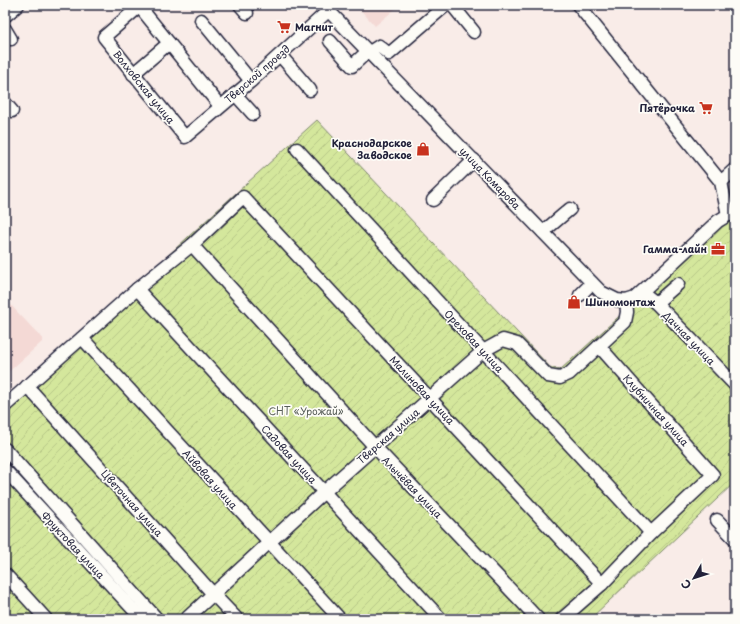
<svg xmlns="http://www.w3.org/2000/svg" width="740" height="624" viewBox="0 0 740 624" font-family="'Playpen Sans',sans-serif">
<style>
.built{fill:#f4d9d5}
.garden{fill:url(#garden-furrows);stroke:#7b846c}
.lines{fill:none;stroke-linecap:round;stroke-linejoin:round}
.minor-casing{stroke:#22223b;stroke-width:15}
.minor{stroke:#fdfcf7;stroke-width:12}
.labels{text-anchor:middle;stroke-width:3.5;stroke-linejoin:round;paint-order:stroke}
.poi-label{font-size:10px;font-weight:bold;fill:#22223b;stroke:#fdfcf7;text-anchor:end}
.street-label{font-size:10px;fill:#22223b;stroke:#fdfcf7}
.park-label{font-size:10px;fill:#575d58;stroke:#fdfcf7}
</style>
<defs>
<pattern id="garden-furrows" width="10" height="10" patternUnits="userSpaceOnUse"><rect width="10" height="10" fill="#d4e79c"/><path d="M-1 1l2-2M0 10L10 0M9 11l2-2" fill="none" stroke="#b6c687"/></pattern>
</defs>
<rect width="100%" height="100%" fill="#f9ece8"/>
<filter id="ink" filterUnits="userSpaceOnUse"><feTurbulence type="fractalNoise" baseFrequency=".025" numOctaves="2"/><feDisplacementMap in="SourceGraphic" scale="8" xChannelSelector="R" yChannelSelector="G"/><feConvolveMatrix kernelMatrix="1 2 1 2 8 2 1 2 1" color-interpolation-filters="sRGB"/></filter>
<g filter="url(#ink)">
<g class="built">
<path d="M 356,5 L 400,5 L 375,26 Z"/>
<path d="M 5,299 L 43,339 L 42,342 L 5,375 Z"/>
</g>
<path class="garden" d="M 317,120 L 550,367 L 560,370 L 725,220 L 735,220 L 735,482 L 590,619 L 5,619 L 5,405 L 236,193 Z"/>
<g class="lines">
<g class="minor-casing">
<g id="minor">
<path d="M 141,5 L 104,37 L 185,137 L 251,81 L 328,11"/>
<path d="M 240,5 L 247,13"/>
<path d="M 323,5 L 601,292 L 617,300 L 626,301 L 635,298 L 718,221 L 728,215 L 735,215"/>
<path d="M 452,5 L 474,32"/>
<path d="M 578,5 L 721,182 L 728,215"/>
<path d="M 139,6 L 169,43"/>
<path d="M 5,16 L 18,5"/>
<path d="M 201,20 L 251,81"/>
<path d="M 5,29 L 11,39"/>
<path d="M 330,41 L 352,66 L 367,52"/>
<path d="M 368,53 L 379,46 L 389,54 L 446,5"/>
<path d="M 280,55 L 310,90"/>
<path d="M 133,74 L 169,43 L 220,106"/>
<path d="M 235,94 L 253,114"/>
<path d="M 5,103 L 12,111"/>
<path d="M 297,149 L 651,533"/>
<path d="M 721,182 L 735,169"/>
<path d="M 433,200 L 474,160"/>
<path d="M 543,232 L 570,209"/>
<path d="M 192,245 L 375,447 L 538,619"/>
<path d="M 137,289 L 441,619"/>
<path d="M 642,292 L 656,303 L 735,385"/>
<path d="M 580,295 L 592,283"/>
<path d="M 656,303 L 678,284"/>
<path d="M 82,338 L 340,619"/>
<path d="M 27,386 L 214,595 L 237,619"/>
<path d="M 5,406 L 137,289 L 192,245 L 243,197 L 602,584"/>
<path d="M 5,449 L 157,619"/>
<path d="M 5,470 L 142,619"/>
<path d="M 717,520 L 735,539"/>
<path d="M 5,574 L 46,619"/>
<path d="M 186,619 L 324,492 L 483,351 L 503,340 L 517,344 L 548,376 L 560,378 L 569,374 L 625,322 L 627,312 L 626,301"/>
<path d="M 562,619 L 602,584 L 651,533 L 713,475 L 599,346"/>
</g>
</g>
<use href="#minor" class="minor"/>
</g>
</g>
<defs>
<g id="supermarket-bare" transform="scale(1.08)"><path d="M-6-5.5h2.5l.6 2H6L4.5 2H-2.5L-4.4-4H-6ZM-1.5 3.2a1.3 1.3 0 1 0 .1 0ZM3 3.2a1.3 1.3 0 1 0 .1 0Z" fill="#c8321e" stroke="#fdfcf7" stroke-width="2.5" paint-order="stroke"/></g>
<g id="shop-bare" transform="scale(1.08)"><path d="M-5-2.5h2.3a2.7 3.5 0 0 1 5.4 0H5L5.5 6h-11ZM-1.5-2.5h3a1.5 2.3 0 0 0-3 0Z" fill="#c8321e" stroke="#fdfcf7" stroke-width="2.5" paint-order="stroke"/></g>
<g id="office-bare" transform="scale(1.08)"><path d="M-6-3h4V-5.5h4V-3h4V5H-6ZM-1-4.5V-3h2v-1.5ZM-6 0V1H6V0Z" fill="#c8321e" stroke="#fdfcf7" stroke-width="2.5" paint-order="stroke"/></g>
</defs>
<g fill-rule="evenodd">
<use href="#supermarket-bare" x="284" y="27"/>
<use href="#supermarket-bare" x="706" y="108"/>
<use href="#shop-bare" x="423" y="149"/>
<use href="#office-bare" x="718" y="249"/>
<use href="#shop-bare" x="574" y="302"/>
</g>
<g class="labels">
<g class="poi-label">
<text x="295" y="31" text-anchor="start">Магнит</text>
<text x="695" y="112">Пятёрочка</text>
<text x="412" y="147">Краснодарское<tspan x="412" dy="12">Заводское</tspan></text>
<text x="707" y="253">Гамма-лайн</text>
<text x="585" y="306" text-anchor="start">Шиномонтаж</text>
</g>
<g class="street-label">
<text transform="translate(257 74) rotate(-41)" y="4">Тверской проезд</text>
<text transform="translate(144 87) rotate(51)" y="4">Волховская улица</text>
<text transform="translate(490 178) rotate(46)" y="4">улица Комарова</text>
<text transform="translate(689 338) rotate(46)" y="4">Дачная улица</text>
<text transform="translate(474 341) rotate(47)" y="4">Ореховая улица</text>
<text transform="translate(422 390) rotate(47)" y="4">Малиновая улица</text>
<text transform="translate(656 410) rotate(48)" y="4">Клубничная улица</text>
<text transform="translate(388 436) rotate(-41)" y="4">Тверская улица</text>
<text transform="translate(289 454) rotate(47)" y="4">Садовая улица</text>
<text transform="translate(210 479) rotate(48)" y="4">Айвовая улица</text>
<text transform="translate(412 487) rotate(46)" y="4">Алычёвая улица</text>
<text transform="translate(132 503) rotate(48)" y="4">Цветочная улица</text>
<text transform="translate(73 545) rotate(47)" y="4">Фруктовая улица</text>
</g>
<g class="park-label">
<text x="306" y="415">СНТ «Урожай»</text>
</g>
</g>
<rect width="740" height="624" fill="none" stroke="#fdfcf7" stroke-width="20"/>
<rect x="10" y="10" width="720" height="604" fill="none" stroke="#22223b" stroke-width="1.5" filter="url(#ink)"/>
<g transform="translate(694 578) rotate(231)" stroke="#fdfcf7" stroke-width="3" paint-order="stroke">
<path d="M0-3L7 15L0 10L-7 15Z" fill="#22223b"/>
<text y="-6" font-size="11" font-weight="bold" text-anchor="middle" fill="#22223b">С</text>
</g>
</svg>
